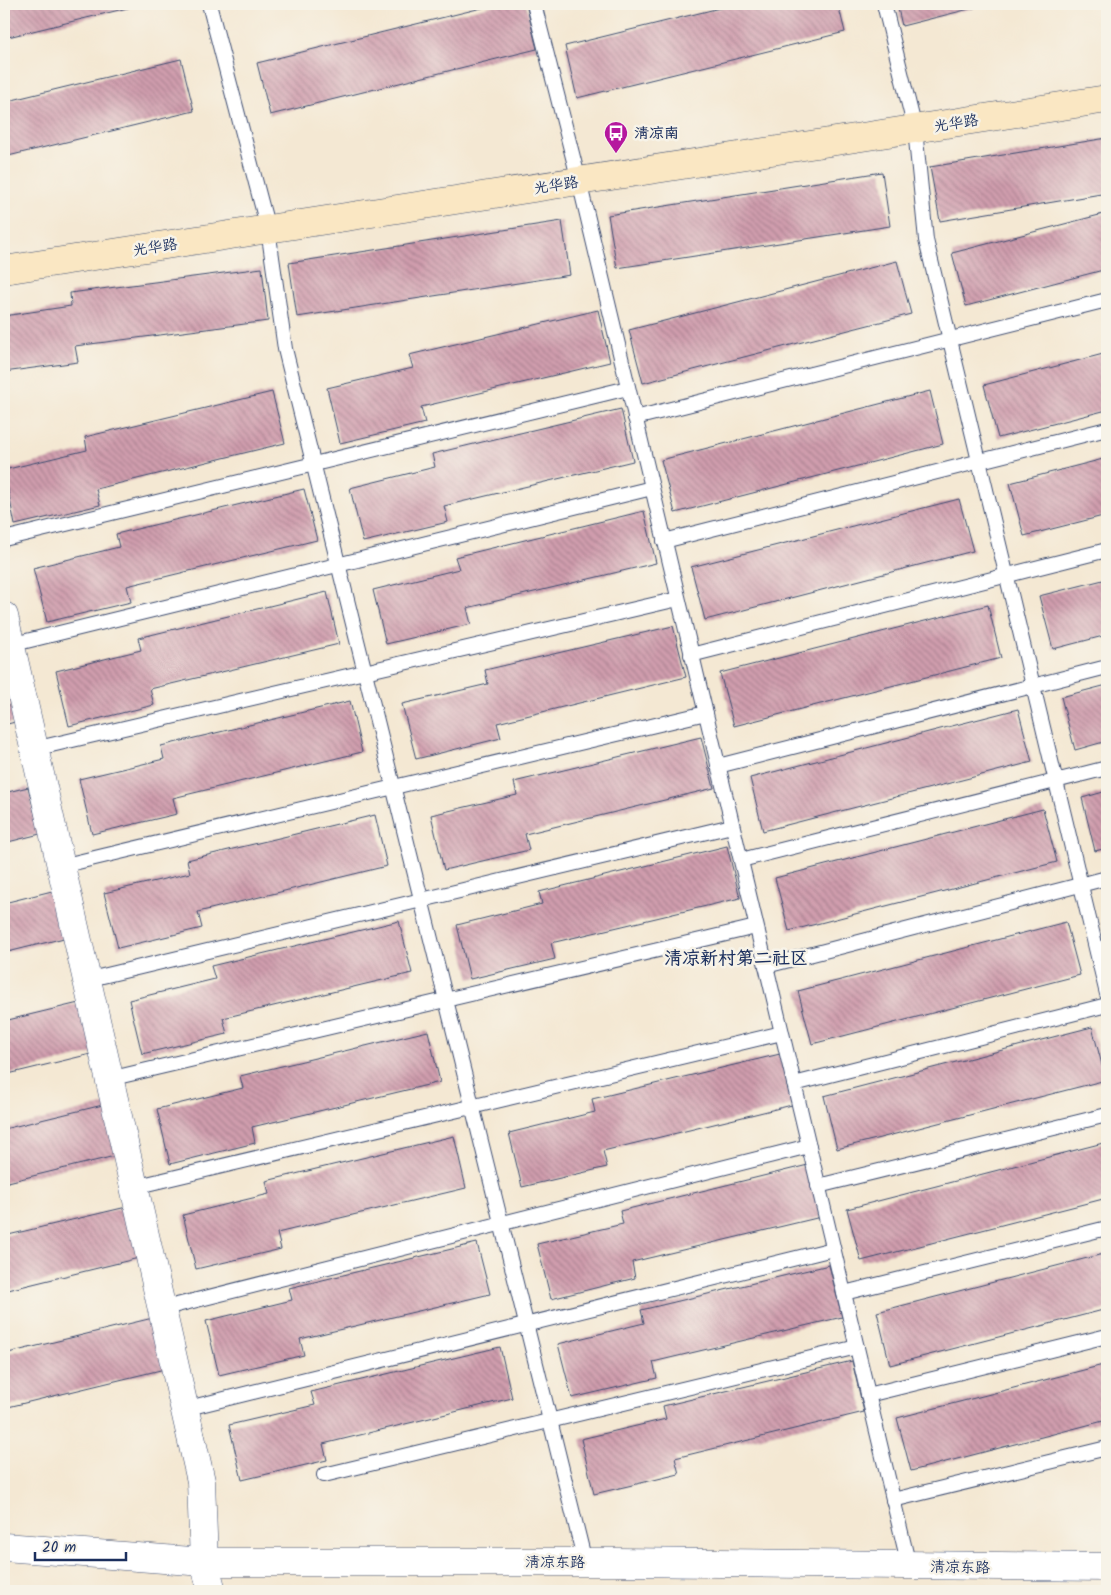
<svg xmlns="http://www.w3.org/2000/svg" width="1111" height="1595" viewBox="0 0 1111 1595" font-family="Kalam,'LXGW WenKai TC',sans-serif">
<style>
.building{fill:url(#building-back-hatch)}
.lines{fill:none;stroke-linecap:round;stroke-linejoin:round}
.service-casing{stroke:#3c4b70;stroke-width:16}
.minor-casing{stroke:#3c4b70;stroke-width:29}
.tertiary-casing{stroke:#3c4b70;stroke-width:29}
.secondary-casing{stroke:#3c4b70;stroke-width:29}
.service{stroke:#fff;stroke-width:14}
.minor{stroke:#fff;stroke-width:28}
.tertiary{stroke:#fff;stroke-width:28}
.secondary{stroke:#fae7c3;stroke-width:28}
.labels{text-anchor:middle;stroke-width:5;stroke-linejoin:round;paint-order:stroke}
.street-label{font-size:15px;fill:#1b2f5e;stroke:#f7f3e8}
.poi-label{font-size:15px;font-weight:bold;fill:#1b2f5e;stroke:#f7f3e8;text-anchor:start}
.quarter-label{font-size:18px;font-weight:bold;fill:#1b2f5e;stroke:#f7f3e8}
</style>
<defs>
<pattern id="building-back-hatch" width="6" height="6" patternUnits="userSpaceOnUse" patternTransform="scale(1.25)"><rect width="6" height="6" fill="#d09dad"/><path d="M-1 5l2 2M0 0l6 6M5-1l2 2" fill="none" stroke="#a88090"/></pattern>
</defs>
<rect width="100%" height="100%" fill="#f7f3e8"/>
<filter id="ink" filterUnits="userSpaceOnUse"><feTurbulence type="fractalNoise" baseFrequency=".02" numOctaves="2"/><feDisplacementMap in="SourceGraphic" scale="10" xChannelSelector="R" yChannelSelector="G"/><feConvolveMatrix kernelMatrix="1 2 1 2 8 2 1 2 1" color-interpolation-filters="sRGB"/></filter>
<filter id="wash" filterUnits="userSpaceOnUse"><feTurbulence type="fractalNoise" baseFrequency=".0096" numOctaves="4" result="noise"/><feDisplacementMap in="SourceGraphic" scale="20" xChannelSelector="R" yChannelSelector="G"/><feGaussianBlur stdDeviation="1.12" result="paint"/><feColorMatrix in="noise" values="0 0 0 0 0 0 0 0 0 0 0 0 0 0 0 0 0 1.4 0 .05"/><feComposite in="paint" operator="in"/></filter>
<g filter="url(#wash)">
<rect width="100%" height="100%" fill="#f4e8d3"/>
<g id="blocks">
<g class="building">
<path d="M 4,4 L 144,4 L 4,38 Z"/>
<path d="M 498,4 L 526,4 L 537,49 L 270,115 L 257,63 Z"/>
<path d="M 736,4 L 838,4 L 845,32 L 577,98 L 565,46 Z"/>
<path d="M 897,4 L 989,4 L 902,26 Z"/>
<path d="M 181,59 L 194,111 L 4,157 L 4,102 Z"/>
<path d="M 1107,138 L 1107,193 L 940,221 L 930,167 Z"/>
<path d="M 882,172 L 890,226 L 617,268 L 608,215 Z"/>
<path d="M 1107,213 L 1107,269 L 966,306 L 952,253 Z"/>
<path d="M 562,221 L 570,275 L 297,317 L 289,263 Z"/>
<path d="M 897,261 L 911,314 L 643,383 L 629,330 Z"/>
<path d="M 262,268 L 268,321 L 75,346 L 78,362 L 4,372 L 4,316 L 71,306 L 70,293 Z"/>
<path d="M 598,310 L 610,362 L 421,407 L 425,423 L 340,443 L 327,388 L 413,368 L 409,355 Z"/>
<path d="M 1107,353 L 1107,410 L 998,438 L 984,385 Z"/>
<path d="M 930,391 L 943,444 L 675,513 L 661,460 Z"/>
<path d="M 272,392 L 285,443 L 96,489 L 100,505 L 15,525 L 4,470 L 87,450 L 85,437 Z"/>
<path d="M 621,409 L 633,461 L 444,506 L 448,522 L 363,542 L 350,488 L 435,467 L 432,454 Z"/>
<path d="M 1107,458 L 1107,515 L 1024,536 L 1010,483 Z"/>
<path d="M 304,489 L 317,540 L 127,586 L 131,602 L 47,622 L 33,568 L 119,547 L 116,534 Z"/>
<path d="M 959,499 L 973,551 L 705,620 L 691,567 Z"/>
<path d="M 644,511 L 656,563 L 467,608 L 471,624 L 386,644 L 373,590 L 459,569 L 455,557 Z"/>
<path d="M 1107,579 L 1107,635 L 1053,649 L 1039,596 Z"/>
<path d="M 327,592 L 339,644 L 150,689 L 154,705 L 69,726 L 56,671 L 141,650 L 138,638 Z"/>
<path d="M 988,605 L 1001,658 L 734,726 L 720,673 Z"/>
<path d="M 673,626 L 686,677 L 497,723 L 501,738 L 416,759 L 402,704 L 488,684 L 485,670 Z"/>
<path d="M 4,679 L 15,722 L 4,725 Z"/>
<path d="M 1107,685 L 1107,741 L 1075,750 L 1061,697 Z"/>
<path d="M 350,701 L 362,752 L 173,798 L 177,814 L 92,834 L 79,779 L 164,759 L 161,746 Z"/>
<path d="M 1018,709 L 1032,762 L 763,831 L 750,778 Z"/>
<path d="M 701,737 L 714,788 L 525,834 L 529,850 L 444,870 L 431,815 L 517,795 L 514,782 Z"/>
<path d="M 28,787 L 40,834 L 4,843 L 4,793 Z"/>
<path d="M 1107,791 L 1107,848 L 1095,851 L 1082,798 Z"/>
<path d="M 1043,809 L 1057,862 L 789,931 L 775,878 Z"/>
<path d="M 375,815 L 387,866 L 198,912 L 202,928 L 118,948 L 104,893 L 190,873 L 187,860 Z"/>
<path d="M 727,846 L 740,898 L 551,943 L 555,959 L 470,979 L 457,925 L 542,904 L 539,892 Z"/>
<path d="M 56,890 L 68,937 L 4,953 L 4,903 Z"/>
<path d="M 399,921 L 412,973 L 223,1018 L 227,1034 L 142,1054 L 129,1000 L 215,979 L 211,966 Z"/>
<path d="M 1066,922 L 1080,975 L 812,1044 L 798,991 Z"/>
<path d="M 87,1001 L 99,1052 L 4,1075 L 4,1021 Z"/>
<path d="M 1092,1027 L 1106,1080 L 837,1149 L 824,1096 Z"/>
<path d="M 428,1031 L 440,1082 L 252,1127 L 255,1143 L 170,1164 L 157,1109 L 243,1088 L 240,1076 Z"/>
<path d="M 780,1054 L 792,1105 L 603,1151 L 607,1167 L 522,1187 L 509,1133 L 595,1112 L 592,1099 Z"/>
<path d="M 111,1103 L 123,1154 L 4,1183 L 4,1129 Z"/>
<path d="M 454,1136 L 466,1188 L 277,1233 L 281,1249 L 196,1269 L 183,1215 L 269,1194 L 266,1181 Z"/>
<path d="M 1107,1142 L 1107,1198 L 861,1261 L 847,1209 Z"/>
<path d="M 808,1165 L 821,1217 L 632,1262 L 635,1278 L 551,1299 L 537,1244 L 623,1224 L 620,1211 Z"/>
<path d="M 135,1205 L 147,1256 L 4,1291 L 4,1236 Z"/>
<path d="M 477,1243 L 490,1294 L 300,1339 L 304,1355 L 219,1375 L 206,1321 L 292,1300 L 289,1288 Z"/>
<path d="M 1107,1253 L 1107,1309 L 890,1365 L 877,1312 Z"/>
<path d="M 829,1265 L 842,1317 L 653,1362 L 657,1378 L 572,1398 L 558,1344 L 644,1323 L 641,1310 Z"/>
<path d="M 161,1316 L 173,1367 L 4,1408 L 4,1354 Z"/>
<path d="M 500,1347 L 512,1398 L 323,1444 L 327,1460 L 242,1480 L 229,1425 L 315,1405 L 311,1392 Z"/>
<path d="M 852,1361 L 864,1412 L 675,1458 L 679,1474 L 594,1494 L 581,1439 L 666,1419 L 663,1406 Z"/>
<path d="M 1107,1364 L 1107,1420 L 911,1471 L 897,1418 Z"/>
</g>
</g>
</g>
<g filter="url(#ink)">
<use href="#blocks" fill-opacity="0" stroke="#3c4b70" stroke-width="1"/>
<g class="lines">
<g class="service-casing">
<g id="service">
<path d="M 209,4 L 268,229 L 285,349 L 585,1562"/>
<path d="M 534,4 L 579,181 L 909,1566"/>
<path d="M 884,4 L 915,129 L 926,240 L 1107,994"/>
<path d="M 635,418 L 1107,300"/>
<path d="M 4,539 L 628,388"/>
<path d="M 664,541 L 1107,429"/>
<path d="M 10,645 L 652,488"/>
<path d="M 691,655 L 1107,550"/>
<path d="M 34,749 L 678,599"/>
<path d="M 718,766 L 1107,667"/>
<path d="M 741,860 L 1107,768"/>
<path d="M 61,866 L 706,713"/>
<path d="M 766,966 L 1107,878"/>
<path d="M 86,980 L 732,826"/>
<path d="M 109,1079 L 756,927"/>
<path d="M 794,1084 L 1107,1005"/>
<path d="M 818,1186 L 1107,1115"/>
<path d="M 134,1187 L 782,1033"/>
<path d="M 844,1293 L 1107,1228"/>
<path d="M 161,1309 L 809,1146"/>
<path d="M 868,1395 L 1107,1336"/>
<path d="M 184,1409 L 833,1249"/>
<path d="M 324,1475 L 857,1347"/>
<path d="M 893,1500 L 1107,1448"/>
</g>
</g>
<g class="minor-casing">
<g id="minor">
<path d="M 4,616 L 201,1481 L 204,1562"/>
<path d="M 4,1547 L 204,1562 L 616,1562 L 1107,1567"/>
</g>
</g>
<g class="tertiary-casing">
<path id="tertiary" d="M 204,1562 L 212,1591"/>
</g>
<g class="secondary-casing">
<path id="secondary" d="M 4,270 L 1107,99"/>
</g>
<use href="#service" class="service"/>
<use href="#minor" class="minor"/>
<use href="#tertiary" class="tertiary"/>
<use href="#secondary" class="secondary"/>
</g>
</g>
<defs>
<g id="bus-pin" transform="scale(1.25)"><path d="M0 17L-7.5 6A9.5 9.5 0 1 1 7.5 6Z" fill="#b5179e" stroke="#f7f3e8"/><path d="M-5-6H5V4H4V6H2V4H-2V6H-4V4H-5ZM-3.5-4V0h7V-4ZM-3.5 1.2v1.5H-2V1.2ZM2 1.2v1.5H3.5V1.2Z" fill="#fff"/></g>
</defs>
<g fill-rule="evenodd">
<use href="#bus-pin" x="616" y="133"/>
</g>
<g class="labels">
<g class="street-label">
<text transform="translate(956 123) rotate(-9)" y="5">光华路</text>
<text transform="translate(556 185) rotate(-9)" y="5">光华路</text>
<text transform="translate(155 247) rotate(-9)" y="5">光华路</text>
<text x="555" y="1567">清凉东路</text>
<text transform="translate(960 1567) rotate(1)" y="5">清凉东路</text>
</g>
<g class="poi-label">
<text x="634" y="138">清凉南</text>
</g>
<g class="quarter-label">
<text x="736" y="964">清凉新村第二社区</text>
</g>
</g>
<rect width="1111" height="1595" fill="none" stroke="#f7f3e8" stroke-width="20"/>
<path d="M35 1552v8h91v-8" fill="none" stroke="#1b2f5e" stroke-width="2.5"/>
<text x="42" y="1552" font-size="15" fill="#1b2f5e" stroke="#f7f3e8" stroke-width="4" paint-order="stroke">20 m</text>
</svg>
